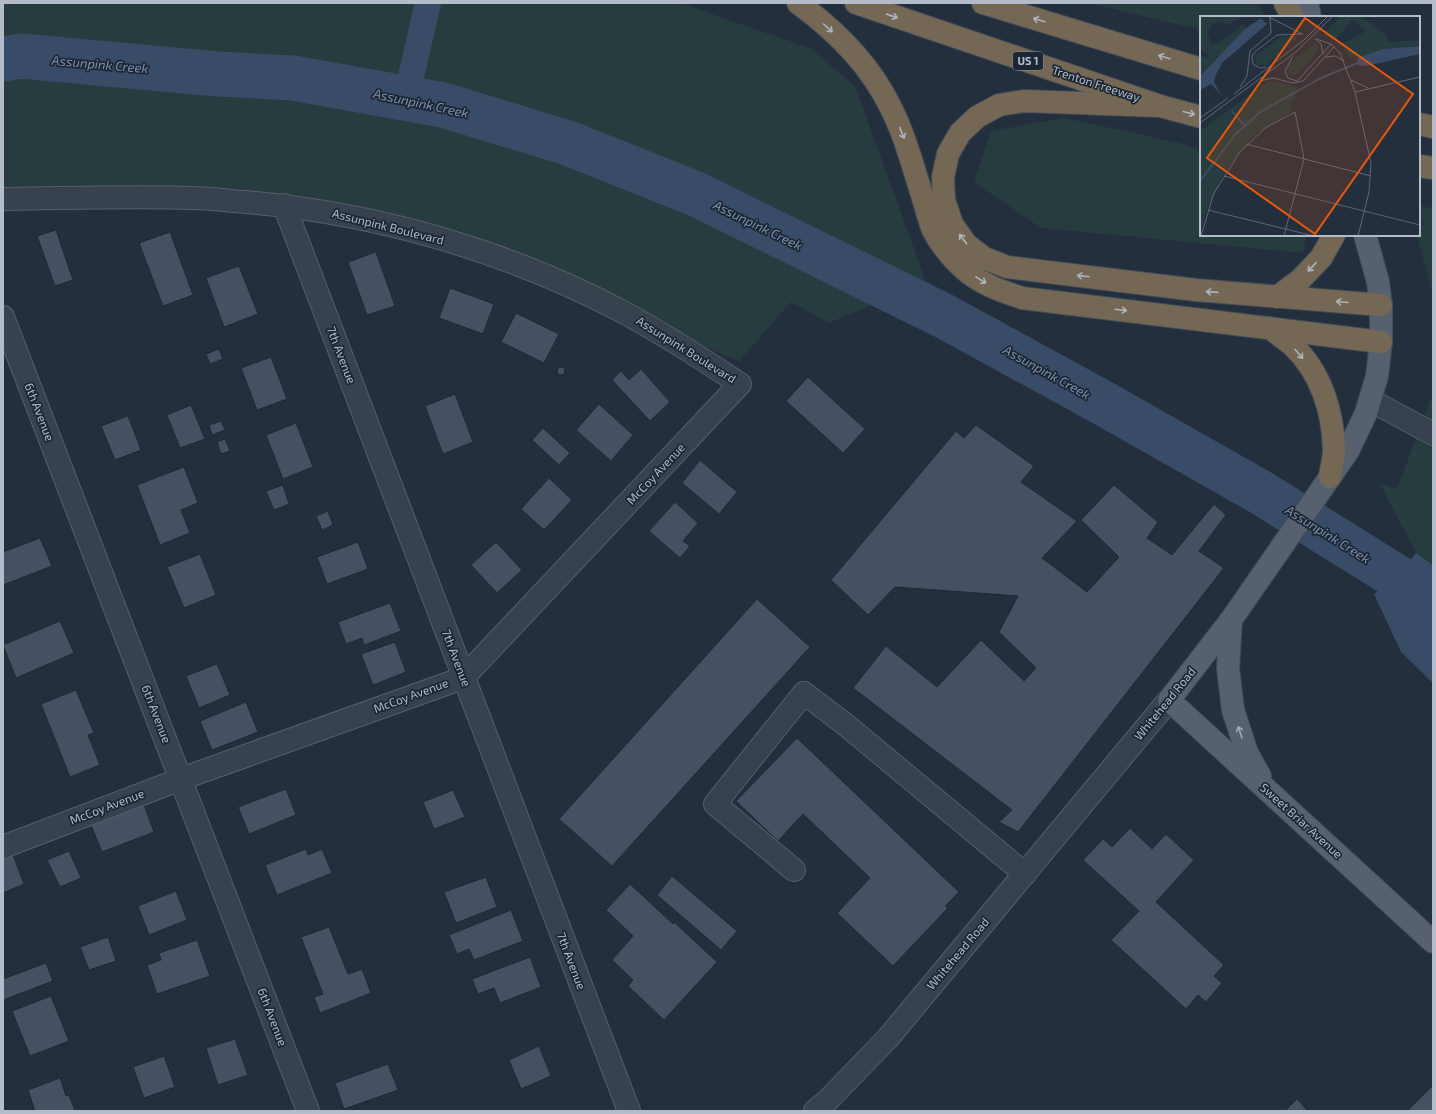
<svg xmlns="http://www.w3.org/2000/svg" width="1436" height="1114" viewBox="0 0 1436 1114" font-family="'Exo 2',sans-serif">
<style>
.green{fill:#263c3f}
.water{fill:#394c67}
.lines{fill:none;stroke-linecap:round;stroke-linejoin:round}
.canal{stroke:#394c67;stroke-width:26}
.river{stroke:#394c67;stroke-width:45}
.building{fill:#455162;stroke:#1f2835}
.minor-casing{stroke:#565f6c;stroke-width:24}
.major-casing{stroke:#414a57;stroke-width:24}
.highway-casing{stroke:#434c59;stroke-width:24}
.minor{stroke:#38414e;stroke-width:22}
.major{stroke:#56606e;stroke-width:22}
.highway{stroke:#746855;stroke-width:22}
.oneway{stroke:#aeb4bd}
.oneway2{stroke:#a1aab7}
.labels{text-anchor:middle;stroke-width:3.5;stroke-linejoin:round;paint-order:stroke}
.shield{fill:#1d2633;stroke:#878f9c;stroke-width:1}
.shield-label{font-size:11px;font-weight:bold;fill:#b4bcc9}
.street-label{font-size:12px;fill:#b4bcc9;stroke:#1d2633}
.water-label{font-size:13px;font-style:italic;fill:#7c92b1;stroke:#1d2633}
.inset-river{fill:none;stroke:#394c67;stroke-width:2}
.inset-road{fill:none;stroke:#5e6776;stroke-width:1}
.view{fill:#e8590c;fill-opacity:0.15;stroke:#e8590c;stroke-width:2}
.inset-edge{fill:none;stroke:#b4bcc9;stroke-width:2}
</style>
<rect width="100%" height="100%" fill="#242f3e"/>
<g class="green">
<path d="M 3,3 L 680,3 L 810,48 L 855,86 L 926,282 L 829,323 L 791,302 L 739,361 L 374,212 L 3,195 Z"/>
<path d="M 1089,3 L 1257,3 L 1267,17 L 1201,17 L 1201,30 Z"/>
<path d="M 1065,118 L 1180,143 L 1201,150 L 1201,235 L 1307,235 L 1303,253 L 1041,228 L 974,182 L 991,131 Z"/>
<path d="M 1419,206 L 1433,208 L 1433,296 L 1417,235 L 1419,235 Z"/>
<path d="M 1433,393 L 1433,565 L 1416,553 L 1379,482 L 1397,489 Z"/>
</g>
<path class="water" d="M 1416,553 L 1433,565 L 1433,683 L 1401,652 L 1374,594 L 1397,577 Z"/>
<g class="lines">
<path class="canal" d="M 406,98 L 428,3"/>
<path class="river" d="M 3,59 L 21,56 L 218,74 L 293,78 L 443,105 L 568,143 L 696,194 L 944,316 L 1103,403 L 1260,492 L 1397,577 L 1433,614"/>
</g>
<g class="building">
<path d="M 56,230 L 73,280 L 55,286 L 37,236 Z"/>
<path d="M 170,232 L 193,295 L 163,306 L 139,243 Z"/>
<path d="M 376,252 L 395,306 L 367,315 L 348,262 Z"/>
<path d="M 239,266 L 258,314 L 224,327 L 206,278 Z"/>
<path d="M 450,288 L 494,304 L 483,334 L 439,318 Z"/>
<path d="M 516,313 L 559,334 L 544,363 L 501,342 Z"/>
<path d="M 219,349 L 223,359 L 210,364 L 206,354 Z"/>
<path d="M 271,357 L 287,399 L 257,410 L 241,368 Z"/>
<path d="M 558,367 L 565,368 L 564,375 L 557,374 Z"/>
<path d="M 641,369 L 670,402 L 650,421 L 612,380 L 621,371 L 629,380 Z"/>
<path d="M 808,377 L 865,429 L 843,453 L 786,401 Z"/>
<path d="M 455,394 L 473,442 L 443,454 L 425,406 Z"/>
<path d="M 599,404 L 633,435 L 611,461 L 576,430 Z"/>
<path d="M 191,405 L 205,439 L 180,448 L 167,415 Z"/>
<path d="M 128,416 L 141,450 L 115,460 L 101,426 Z"/>
<path d="M 221,421 L 225,430 L 212,435 L 209,425 Z"/>
<path d="M 296,423 L 313,467 L 283,479 L 266,435 Z"/>
<path d="M 976,425 L 1034,466 L 1021,482 L 1077,521 L 1042,558 L 1087,592 L 1119,557 L 1081,520 L 1114,485 L 1158,522 L 1147,538 L 1172,555 L 1214,504 L 1226,515 L 1199,551 L 1224,568 L 1018,832 L 999,822 L 1012,810 L 853,688 L 886,646 L 937,687 L 981,640 L 1024,681 L 1036,668 L 999,632 L 1018,596 L 895,587 L 868,615 L 831,580 L 956,431 L 964,438 Z"/>
<path d="M 543,428 L 570,453 L 559,465 L 532,440 Z"/>
<path d="M 225,439 L 230,451 L 221,454 L 217,442 Z"/>
<path d="M 700,460 L 737,492 L 719,514 L 682,483 Z"/>
<path d="M 184,467 L 198,503 L 181,510 L 190,533 L 160,545 L 137,485 Z"/>
<path d="M 549,478 L 572,500 L 544,530 L 521,509 Z"/>
<path d="M 283,485 L 289,504 L 274,510 L 266,491 Z"/>
<path d="M 675,502 L 698,523 L 683,541 L 690,546 L 680,558 L 649,531 Z"/>
<path d="M 328,511 L 333,525 L 322,530 L 316,516 Z"/>
<path d="M 40,538 L 52,566 L 3,585 L 3,552 Z"/>
<path d="M 358,542 L 368,569 L 327,584 L 317,557 Z"/>
<path d="M 496,542 L 522,570 L 497,593 L 471,565 Z"/>
<path d="M 200,554 L 216,595 L 184,608 L 167,567 Z"/>
<path d="M 757,599 L 810,647 L 612,866 L 559,819 Z"/>
<path d="M 390,603 L 401,631 L 364,645 L 362,638 L 346,644 L 338,622 Z"/>
<path d="M 60,621 L 74,653 L 16,678 L 3,645 Z"/>
<path d="M 395,642 L 406,672 L 373,685 L 361,654 Z"/>
<path d="M 217,664 L 230,695 L 199,708 L 186,676 Z"/>
<path d="M 76,690 L 94,733 L 88,735 L 100,765 L 70,777 L 41,704 Z"/>
<path d="M 246,702 L 258,732 L 212,750 L 200,721 Z"/>
<path d="M 797,738 L 959,892 L 945,906 L 948,908 L 893,966 L 837,913 L 870,878 L 803,814 L 778,841 L 736,801 Z"/>
<path d="M 286,789 L 296,815 L 249,834 L 238,807 Z"/>
<path d="M 453,790 L 465,817 L 434,829 L 423,802 Z"/>
<path d="M 144,805 L 154,832 L 102,852 L 91,825 Z"/>
<path d="M 1130,828 L 1152,849 L 1166,834 L 1194,860 L 1156,902 L 1224,965 L 1214,976 L 1222,983 L 1206,1002 L 1198,995 L 1186,1009 L 1111,940 L 1139,911 L 1083,860 L 1103,839 L 1112,847 Z"/>
<path d="M 306,849 L 308,855 L 322,849 L 332,873 L 277,895 L 265,865 Z"/>
<path d="M 69,851 L 81,878 L 60,887 L 47,860 Z"/>
<path d="M 13,855 L 24,884 L 3,893 L 3,859 Z"/>
<path d="M 672,876 L 737,931 L 721,950 L 657,895 Z"/>
<path d="M 486,877 L 497,907 L 456,923 L 444,892 Z"/>
<path d="M 630,884 L 673,924 L 674,922 L 717,962 L 664,1020 L 628,986 L 633,980 L 612,960 L 633,936 L 606,910 Z"/>
<path d="M 176,891 L 187,920 L 149,935 L 138,906 Z"/>
<path d="M 511,910 L 523,941 L 474,960 L 469,949 L 457,954 L 449,935 Z"/>
<path d="M 329,927 L 348,974 L 362,969 L 371,993 L 320,1013 L 314,997 L 323,994 L 301,937 Z"/>
<path d="M 108,937 L 116,961 L 89,970 L 80,947 Z"/>
<path d="M 197,940 L 210,976 L 157,994 L 147,965 L 161,960 L 159,953 Z"/>
<path d="M 530,957 L 541,987 L 500,1003 L 494,988 L 478,994 L 472,979 Z"/>
<path d="M 46,963 L 53,981 L 3,1000 L 3,979 Z"/>
<path d="M 51,996 L 69,1041 L 30,1056 L 12,1011 Z"/>
<path d="M 235,1039 L 248,1075 L 218,1085 L 206,1048 Z"/>
<path d="M 539,1046 L 551,1076 L 521,1089 L 509,1060 Z"/>
<path d="M 164,1056 L 175,1087 L 144,1098 L 133,1067 Z"/>
<path d="M 388,1064 L 398,1090 L 344,1109 L 335,1083 Z"/>
<path d="M 60,1078 L 66,1096 L 69,1095 L 75,1111 L 35,1111 L 28,1090 Z"/>
<path d="M 1433,1085 L 1433,1111 L 1407,1111 Z"/>
<path d="M 1297,1099 L 1308,1111 L 1285,1111 Z"/>
</g>
<g class="lines">
<g class="minor-casing">
<g id="minor">
<path d="M 3,199 C 67,198 131,196 194,198 C 211,198 228,201 245,202 C 375,213 505,250 621,311 C 662,333 701,358 740,384 L 463,678 L 181,779 L 3,847"/>
<path d="M 284,205 L 629,1111"/>
<path d="M 3,317 L 308,1111"/>
<path d="M 1370,400 L 1433,434"/>
<path d="M 794,870 L 715,804 L 804,693 L 846,725 L 1025,874"/>
<path d="M 815,1111 L 827,1101 L 888,1038 L 1169,700"/>
</g>
</g>
<g class="major-casing">
<g id="major">
<path d="M 1307,3 L 1310,17"/>
<path d="M 1365,235 L 1378,282 L 1381,305 L 1381,342 L 1377,376 L 1366,413 L 1348,451 L 1231,620 L 1169,700 L 1433,942"/>
<path d="M 1231,620 L 1228,668 L 1233,710 L 1247,753 L 1260,776"/>
</g>
</g>
<g class="highway-casing">
<g id="highway">
<path d="M 798,3 C 835,30 870,65 890,106 C 905,135 913,167 923,198 C 926,208 929,220 933,230 C 941,246 956,263 970,274 C 986,286 1004,292 1022,298 L 1381,342"/>
<path d="M 856,3 L 1160,106 L 1201,117"/>
<path d="M 983,3 L 1201,69"/>
<path d="M 1285,3 L 1293,17"/>
<path d="M 1160,106 L 1024,101 L 999,105 L 977,117 L 960,133 L 948,154 L 943,177 L 944,200 L 952,224 L 966,244 L 984,258 L 1007,267 L 1196,290 L 1381,305"/>
<path d="M 1419,124 L 1433,127"/>
<path d="M 1419,166 L 1433,168"/>
<path d="M 1277,297 L 1300,280 L 1321,258 L 1334,235"/>
<path d="M 1270,328 C 1277,334 1285,339 1292,345 C 1321,372 1333,411 1334,450 C 1334,459 1331,468 1330,477"/>
</g>
</g>
<use href="#minor" class="minor"/>
<use href="#major" class="major"/>
<use href="#highway" class="highway"/>
</g>
<defs><path id="oneway-shaft" d="M-6 0H5M1.5-3L5.5 0L1.5 3" fill="none" stroke-width="1.6" stroke-linecap="round" stroke-linejoin="round"/></defs>
<g class="oneway">
<use href="#oneway-shaft" transform="translate(892 16) rotate(19)"/>
<use href="#oneway-shaft" transform="translate(1039 20) rotate(-163)"/>
<use href="#oneway-shaft" transform="translate(828 28) rotate(42)"/>
<use href="#oneway-shaft" transform="translate(1164 57) rotate(-163)"/>
<use href="#oneway-shaft" transform="translate(1189 113) rotate(15)"/>
<use href="#oneway-shaft" transform="translate(902 133) rotate(68)"/>
<use href="#oneway-shaft" transform="translate(963 239) rotate(-127)"/>
<use href="#oneway-shaft" transform="translate(1312 267) rotate(133)"/>
<use href="#oneway-shaft" transform="translate(1083 276) rotate(-173)"/>
<use href="#oneway-shaft" transform="translate(981 280) rotate(31)"/>
<use href="#oneway-shaft" transform="translate(1212 292) rotate(-176)"/>
<use href="#oneway-shaft" transform="translate(1342 302) rotate(-175)"/>
<use href="#oneway-shaft" transform="translate(1121 310) rotate(7)"/>
<use href="#oneway-shaft" transform="translate(1299 354) rotate(50)"/>
</g>
<use class="oneway2" href="#oneway-shaft" transform="translate(1240 732) rotate(-108)"/>
<g class="labels">
<rect class="shield" x="1013" y="52" width="30" height="18" rx="3"/>
<g class="shield-label">
<text x="1028" y="65">US 1</text>
</g>
<g class="street-label">
<text transform="translate(1096 84) rotate(18)" y="4">Trenton Freeway</text>
<text transform="translate(388 227) rotate(14)" y="4">Assunpink Boulevard</text>
<text transform="translate(686 350) rotate(32)" y="4">Assunpink Boulevard</text>
<text transform="translate(341 355) rotate(69)" y="4">7th Avenue</text>
<text transform="translate(39 412) rotate(69)" y="4">6th Avenue</text>
<text transform="translate(656 474) rotate(-47)" y="4">McCoy Avenue</text>
<text transform="translate(456 658) rotate(69)" y="4">7th Avenue</text>
<text transform="translate(411 696) rotate(-20)" y="4">McCoy Avenue</text>
<text transform="translate(1165 704) rotate(-51)" y="4">Whitehead Road</text>
<text transform="translate(156 714) rotate(69)" y="4">6th Avenue</text>
<text transform="translate(107 807) rotate(-21)" y="4">McCoy Avenue</text>
<text transform="translate(1301 821) rotate(42)" y="4">Sweet Briar Avenue</text>
<text transform="translate(958 954) rotate(-50)" y="4">Whitehead Road</text>
<text transform="translate(571 961) rotate(69)" y="4">7th Avenue</text>
<text transform="translate(272 1017) rotate(69)" y="4">6th Avenue</text>
</g>
<g class="water-label">
<text transform="translate(100 64) rotate(5)" y="5">Assunpink Creek</text>
<text transform="translate(421 103) rotate(12)" y="5">Assunpink Creek</text>
<text transform="translate(758 225) rotate(26)" y="5">Assunpink Creek</text>
<text transform="translate(1047 372) rotate(29)" y="5">Assunpink Creek</text>
<text transform="translate(1328 534) rotate(32)" y="5">Assunpink Creek</text>
</g>
</g>
<g transform="translate(1200 16)">
<rect width="220" height="220" fill="#242f3e"/>
<path d="M 0,0 L 46,0 L 29,8 L 18,5 L 12,10 L 8,16 L 11,28 L 17,28 L 43,9 L 45,13 L 0,60 L 0,39 L 7,42 L 9,39 L 0,34 ZM 140,0 L 161,0 L 187,20 L 187,26 L 220,24 L 220,30 L 183,33 L 157,42 L 148,41 L 149,39 L 142,28 L 166,15 L 153,3 L 135,24 L 123,19 ZM 82,20 L 98,21 L 67,49 L 57,49 L 55,40 ZM 115,27 L 120,32 L 100,56 L 91,60 L 87,54 L 91,46 ZM 74,65 L 97,71 L 95,83 L 90,86 L 92,95 L 53,120 L 25,156 L 4,201 L 0,220 L 0,115 L 67,66 Z" fill="#263c3f"/>
<path d="M 61,2 L 67,8 L 22,47 L 15,61 L 14,66 L 21,79 L 11,68 L 0,74 L 0,60 L 45,13 ZM 220,30 L 220,38 L 166,50 L 158,49 L 157,42 L 183,33 Z" fill="#394c67"/>
<path class="inset-river" d="M 32,95 L 44,109M 0,165 L 35,119 L 60,96 L 121,62 L 165,44"/>
<path class="inset-road" d="M 69,1 L 102,18M 115,23 L 121,28 L 123,38M 116,23 L 131,28 L 140,37 L 155,76 L 220,61M 93,40 L 85,55 L 88,62 L 97,65 L 131,28M 125,41 L 135,40 L 144,45M 66,51 L 60,52 L 53,48 L 52,40 L 56,35 L 77,19 L 103,18M 151,64 L 168,72M 60,65 L 73,62 L 93,67 L 103,65 L 134,31M 40,71 L 47,60 L 50,35 L 71,17 L 70,1M 155,76 L 171,147 L 169,176 L 158,220M 34,78 L 105,23 L 128,0M 0,102 L 28,82M 0,107 L 96,36 L 133,0M 46,128 L 171,160M 24,160 L 220,209M 8,194 L 114,220M 1,220 L 14,177 L 40,136 L 65,112 L 95,96 L 104,143 L 84,220"/>
<path class="view" d="M 105,2 L 213,78 L 115,218 L 7,142 Z"/>
<rect width="220" height="220" class="inset-edge"/>
</g>
<rect width="1436" height="1114" fill="none" stroke="#b4bcc9" stroke-width="8"/>
</svg>
